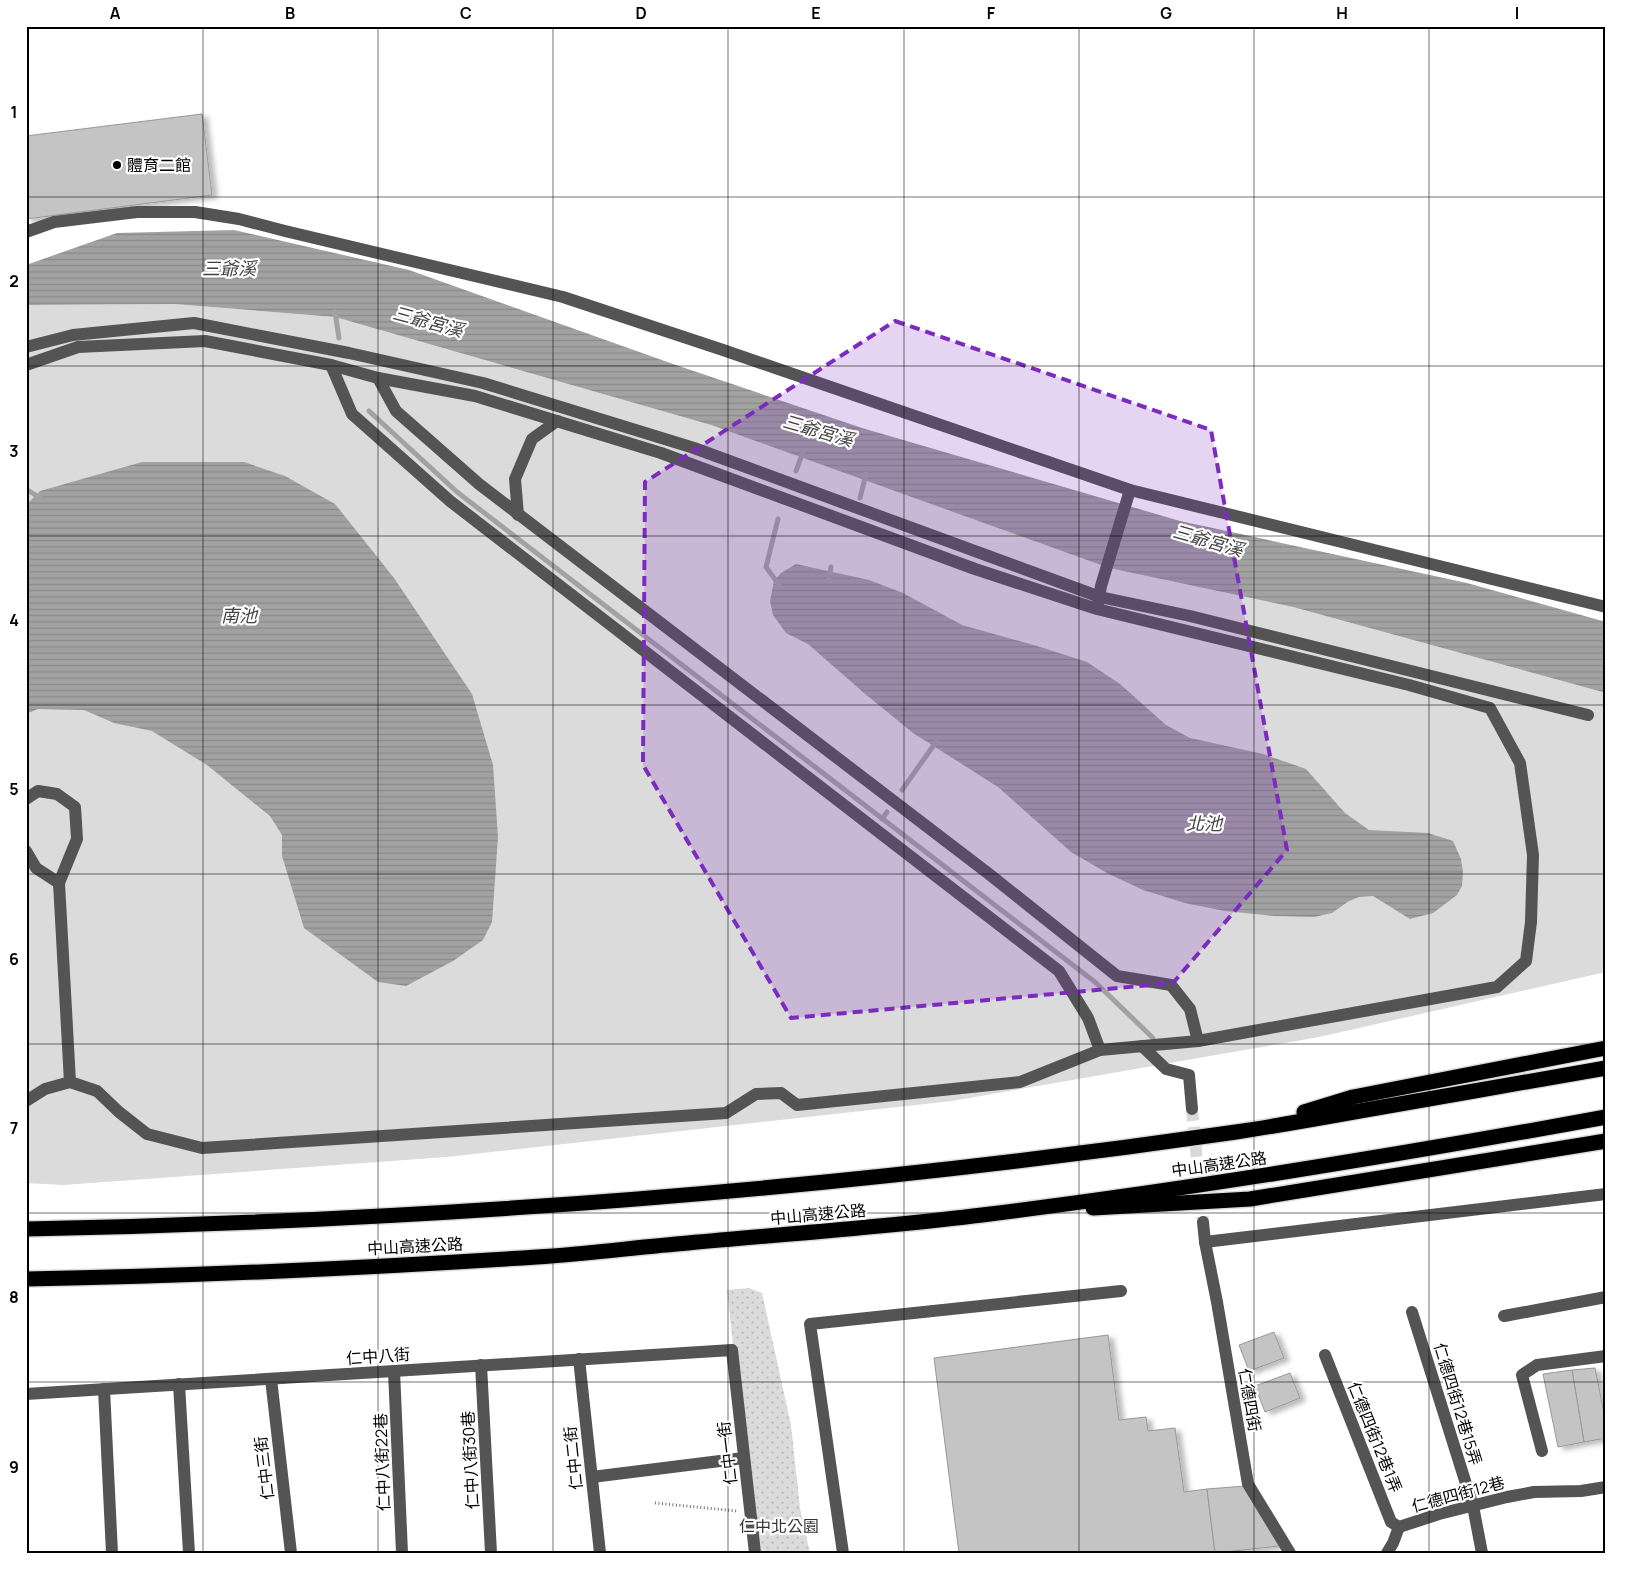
<svg xmlns="http://www.w3.org/2000/svg" width="1632" height="1579" viewBox="0 0 1632 1579" font-family="Manrope,'Noto Sans TC',sans-serif">
<style>
.grass{fill:#dbdbdb}
.park{fill:url(#park-dots)}
.water{fill:url(#water-rules)}
.lines{fill:none;stroke-linecap:round;stroke-linejoin:round}
.stream{stroke:#a2a2a2;stroke-width:5}
.building{fill:#c4c4c4;stroke:#989898;filter:url(#shadow)}
.minor-tunnel{stroke:#d9d9d9;stroke-width:12;stroke-dasharray:12 6;stroke-linecap:butt}
.highway-casing{stroke:#dbdbdb;stroke-width:18}
.path{stroke:#767676;stroke-width:3;stroke-dasharray:1 2.5;stroke-linecap:butt}
.minor{stroke:#545454;stroke-width:12}
.highway{stroke:#000;stroke-width:15}
.marked{fill:#7b2cbf;fill-opacity:0.2;stroke:#7b2cbf;stroke-width:4;stroke-dasharray:10 6;stroke-linejoin:round}
.grid{fill:none;stroke:#000;stroke-width:1;stroke-opacity:0.55}
.poi-dot{fill:#000;stroke:#fff;stroke-width:2}
.labels{text-anchor:middle;stroke-width:4.5;stroke-linejoin:round;paint-order:stroke}
.poi-label{font-size:16px;fill:#000;stroke:#fff;text-anchor:start}
.street-label{font-size:16px;fill:#000;stroke:#fff}
.park-label{font-size:16px;fill:#323232;stroke:#fff}
.water-label{font-size:18px;font-style:italic;fill:#434343;stroke:#fff}
.neatline{fill:none;stroke:#000;stroke-width:2}
.grid-label{font-size:16px;text-anchor:middle;font-weight:bold;fill:#000}
</style>
<defs>
<pattern id="park-dots" width="8" height="8" patternUnits="userSpaceOnUse" patternTransform="scale(1.25)"><rect width="8" height="8" fill="#dbdbdb"/><path d="M2 2h.1M6 6h.1" fill="none" stroke="#bababa" stroke-width="1.8" stroke-linecap="round"/></pattern>
<pattern id="water-rules" width="6" height="5" patternUnits="userSpaceOnUse" patternTransform="scale(1.25)"><rect width="6" height="5" fill="#a2a2a2"/><path d="M0 2.5h6" fill="none" stroke="#8a8a8a"/></pattern>
<filter id="shadow"><feDropShadow dx="5.5" dy="3" stdDeviation="2.5" flood-color="#0004"/></filter>
</defs>
<rect width="100%" height="100%" fill="#fff"/>
<path class="grass" d="M 174,304 L 335,317 L 711,425 L 1109,568 L 1293,607 L 1606,693 L 1606,972 L 1319,1037 L 952,1101 L 446,1157 L 63,1185 L 26,1183 L 26,305 Z"/>
<path class="park" d="M 749,1288 L 762,1293 L 791,1425 L 800,1508 L 810,1553 L 756,1553 L 727,1290 Z"/>
<g class="water">
<path d="M 234,230 L 409,270 L 673,364 L 862,428 L 1180,521 L 1467,583 L 1606,622 L 1606,693 L 1293,607 L 1109,568 L 711,425 L 335,317 L 174,304 L 26,305 L 26,265 L 117,233 Z"/>
<path d="M 142,462 L 244,462 L 285,476 L 335,504 L 394,578 L 472,694 L 493,765 L 498,837 L 492,922 L 483,940 L 453,961 L 406,986 L 378,982 L 304,928 L 282,856 L 282,835 L 270,816 L 207,765 L 152,731 L 114,723 L 84,710 L 38,709 L 26,714 L 26,505 L 40,491 Z"/>
<path d="M 796,564 L 869,580 L 903,593 L 962,625 L 1037,646 L 1087,662 L 1120,684 L 1166,725 L 1190,738 L 1263,754 L 1306,769 L 1345,813 L 1369,830 L 1428,833 L 1453,841 L 1461,859 L 1463,872 L 1462,886 L 1457,895 L 1433,913 L 1410,919 L 1373,896 L 1359,897 L 1349,901 L 1332,913 L 1314,917 L 1274,916 L 1225,911 L 1185,903 L 1143,890 L 1107,873 L 1071,852 L 998,787 L 913,733 L 864,693 L 808,644 L 786,633 L 773,615 L 770,601 L 774,581 L 781,573 Z"/>
</g>
<g class="lines">
<g class="stream">
<path d="M 335,312 L 339,338"/>
<path d="M 369,411 L 457,492 L 1095,982 L 1153,1038"/>
<path d="M 796,471 L 803,452"/>
<path d="M 26,489 L 40,498"/>
<path d="M 860,498 L 866,474"/>
<path d="M 778,519 L 766,567 L 780,586"/>
<path d="M 829,578 L 831,567"/>
<path d="M 902,790 L 936,742"/>
<path d="M 882,819 L 887,812"/>
</g>
</g>
<g class="building">
<path d="M 202,114 L 212,195 L 26,219 L 26,136 Z"/>
<path d="M 1274,1332 L 1284,1358 L 1249,1371 L 1239,1345 Z"/>
<path d="M 1108,1335 L 1119,1420 L 1146,1417 L 1148,1431 L 1175,1428 L 1184,1492 L 1207,1489 L 1215,1553 L 959,1553 L 934,1358 Z"/>
<path d="M 1595,1368 L 1606,1423 L 1606,1438 L 1584,1442 L 1572,1370 Z"/>
<path d="M 1572,1370 L 1584,1442 L 1558,1447 L 1543,1374 Z"/>
<path d="M 1290,1373 L 1300,1398 L 1265,1412 L 1255,1386 Z"/>
<path d="M 1246,1486 L 1279,1546 L 1215,1553 L 1207,1489 Z"/>
</g>
<g class="lines">
<path class="minor-tunnel" d="M 1192,1109 L 1203,1222"/>
<g class="highway-casing">
<g id="highway">
<path d="M 1304,1112 L 1353,1097 L 1606,1048"/>
<path d="M 1093,1208 L 1250,1199 L 1606,1141"/>
<path d="M 26,1229 C 431,1221 835,1190 1236,1132 C 1275,1126 1315,1119 1354,1112 C 1438,1097 1522,1083 1606,1068"/>
<path d="M 26,1279 C 196,1276 367,1268 537,1257 C 588,1254 638,1247 688,1243 C 786,1234 885,1227 982,1215 C 1191,1189 1399,1155 1606,1117"/>
</g>
</g>
<path class="path" d="M 655,1503 L 737,1511"/>
<g class="minor">
<path d="M 26,232 L 54,222 L 137,212 L 195,212 L 239,219 L 285,231 L 563,297 L 723,350 L 1130,490 L 1606,607"/>
<path d="M 26,347 L 73,335 L 194,323 L 349,353 L 483,383 L 694,448 L 1100,597 L 1190,616 L 1588,715"/>
<path d="M 26,365 L 78,347 L 205,341 L 331,365 L 378,378 L 396,411 L 479,484 L 989,874 L 1117,976 L 1171,985 L 1190,1009 L 1198,1041"/>
<path d="M 331,365 L 352,414 L 450,501 L 1059,971 L 1088,1018 L 1100,1050"/>
<path d="M 518,515 L 515,479 L 532,439 L 557,421"/>
<path d="M 1098,604 L 1101,586 L 1130,490"/>
<path d="M 26,799 L 38,791 L 57,794 L 75,807 L 77,839 L 59,883 L 70,1082"/>
<path d="M 26,851 L 36,868 L 59,883"/>
<path d="M 1142,1046 L 1166,1069 L 1189,1075 L 1192,1109"/>
<path d="M 26,1101 L 45,1089 L 70,1082 L 97,1091 L 119,1112 L 147,1134 L 202,1148 L 726,1113 L 756,1094 L 781,1093 L 797,1105 L 1020,1082 L 1100,1050 L 1198,1041 L 1497,987 L 1526,961 L 1531,922 L 1533,855 L 1520,763 L 1490,708 L 1409,685 L 1097,609 L 975,569 L 661,453 L 475,396 L 378,378"/>
<path d="M 1203,1222 L 1205,1242 L 1217,1302 L 1248,1484 L 1290,1553"/>
<path d="M 1205,1242 L 1606,1194"/>
<path d="M 1412,1312 L 1473,1506 L 1482,1553"/>
<path d="M 1504,1316 L 1606,1297"/>
<path d="M 1325,1355 L 1391,1522 L 1399,1527"/>
<path d="M 579,1359 L 600,1553"/>
<path d="M 481,1365 L 491,1553"/>
<path d="M 394,1371 L 402,1553"/>
<path d="M 271,1379 L 291,1553"/>
<path d="M 179,1384 L 189,1553"/>
<path d="M 104,1389 L 112,1553"/>
<path d="M 26,1394 L 732,1350 L 755,1553"/>
<path d="M 1542,1451 L 1522,1375 L 1537,1365 L 1606,1356"/>
<path d="M 592,1477 L 744,1458"/>
<path d="M 843,1553 L 810,1324 L 1121,1291"/>
<path d="M 1387,1553 L 1393,1543 L 1399,1527 L 1439,1514 L 1507,1497 L 1534,1492 L 1581,1491 L 1606,1487"/>
</g>
<use href="#highway" class="highway"/>
</g>
<path class="marked" d="M 895,321 L 1211,430 L 1287,850 L 1173,983 L 791,1018 L 643,765 L 645,482 Z"/>
<path class="grid" d="M 203,26 L 203,1553M 378,26 L 378,1553M 553,26 L 553,1553M 728,26 L 728,1553M 904,26 L 904,1553M 1079,26 L 1079,1553M 1254,26 L 1254,1553M 1429,26 L 1429,1553M 26,197 L 1606,197M 26,366 L 1606,366M 26,536 L 1606,536M 26,705 L 1606,705M 26,874 L 1606,874M 26,1044 L 1606,1044M 26,1213 L 1606,1213M 26,1382 L 1606,1382"/>
<circle class="poi-dot" cx="117" cy="165" r="5"/>
<g class="labels">
<g class="poi-label">
<text x="127" y="171">體育二館</text>
</g>
<g class="street-label">
<text transform="translate(1219 1164) rotate(-8)" y="6">中山高速公路</text>
<text transform="translate(818 1214) rotate(-5)" y="6">中山高速公路</text>
<text transform="translate(415 1246) rotate(-3)" y="6">中山高速公路</text>
<text transform="translate(378 1356) rotate(-4)" y="6">仁中八街</text>
<text transform="translate(1250 1400) rotate(80)" y="6">仁德四街</text>
<text transform="translate(1458 1404) rotate(73)" y="6">仁德四街12巷15弄</text>
<text transform="translate(1375 1437) rotate(68)" y="6">仁德四街12巷1弄</text>
<text transform="translate(727 1453) rotate(-97)" y="6">仁中一街</text>
<text transform="translate(573 1458) rotate(-96)" y="6">仁中二街</text>
<text transform="translate(470 1460) rotate(-93)" y="6">仁中八街30巷</text>
<text transform="translate(382 1462) rotate(-92)" y="6">仁中八街22巷</text>
<text transform="translate(264 1468) rotate(-97)" y="6">仁中三街</text>
<text transform="translate(1458 1494) rotate(-15)" y="6">仁德四街12巷</text>
</g>
<g class="park-label">
<text x="779" y="1532">仁中北公園</text>
</g>
<g class="water-label">
<text x="229" y="275">三爺溪</text>
<text transform="translate(428 322) rotate(15)" y="6">三爺宮溪</text>
<text transform="translate(818 431) rotate(16)" y="6">三爺宮溪</text>
<text transform="translate(1208 541) rotate(16)" y="6">三爺宮溪</text>
<text x="239" y="622">南池</text>
<text x="1204" y="830">北池</text>
</g>
</g>
<rect width="1632" height="1579" fill="none" stroke="#ffffff" stroke-width="55"/>
<rect x="28" y="28" width="1576" height="1524" class="neatline"/>
<g class="grid-label">
<text x="115" y="19">A</text>
<text x="290" y="19">B</text>
<text x="466" y="19">C</text>
<text x="641" y="19">D</text>
<text x="816" y="19">E</text>
<text x="991" y="19">F</text>
<text x="1166" y="19">G</text>
<text x="1342" y="19">H</text>
<text x="1517" y="19">I</text>
<text x="14" y="118">1</text>
<text x="14" y="287">2</text>
<text x="14" y="457">3</text>
<text x="14" y="626">4</text>
<text x="14" y="795">5</text>
<text x="14" y="965">6</text>
<text x="14" y="1134">7</text>
<text x="14" y="1303">8</text>
<text x="14" y="1473">9</text>
</g>
</svg>
